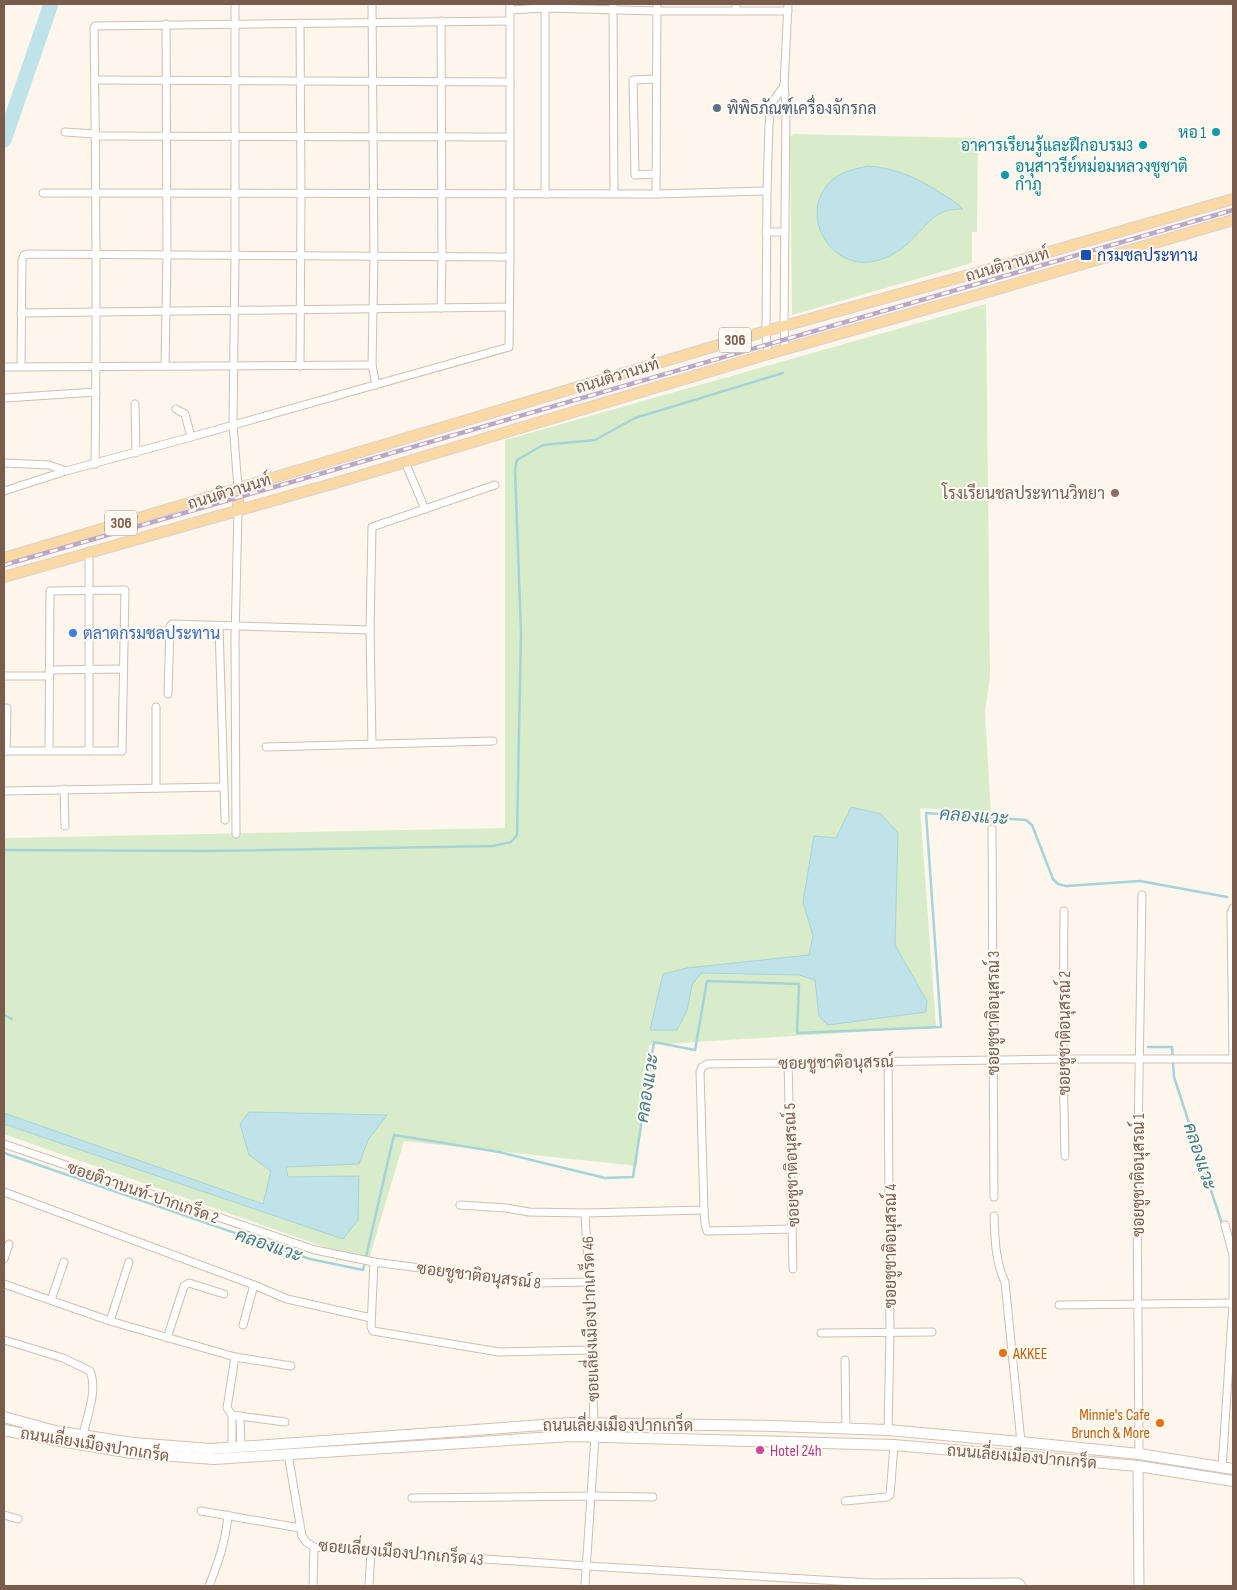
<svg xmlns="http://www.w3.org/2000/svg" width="1237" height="1590" viewBox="0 0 1237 1590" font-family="'Sofia Sans Condensed',Sarabun,sans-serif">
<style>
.green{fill:#d8ecc9}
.water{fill:#bfe3e8;stroke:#a5d3da}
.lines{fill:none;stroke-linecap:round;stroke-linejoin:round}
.stream{stroke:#a5d3da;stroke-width:2.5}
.river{stroke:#bfe3e8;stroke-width:15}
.minor-casing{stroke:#d1beb0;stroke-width:9}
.tertiary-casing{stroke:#d1beb0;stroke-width:11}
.secondary-casing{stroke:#d6c0b0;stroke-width:12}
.primary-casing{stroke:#dad1cd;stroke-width:12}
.minor{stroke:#fff;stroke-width:7}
.tertiary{stroke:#fff;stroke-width:9}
.secondary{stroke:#fff;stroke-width:10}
.primary{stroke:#fbd9a5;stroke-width:10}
.rail-casing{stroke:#b9a8c9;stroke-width:4.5}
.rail{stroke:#fffaf3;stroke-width:2.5;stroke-dasharray:8;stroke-linecap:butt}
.service-dot{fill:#5c6f8a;stroke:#fffaf3;stroke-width:2}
.culture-dot{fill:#0f9aa8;stroke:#fffaf3;stroke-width:2}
.transit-dot{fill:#1a4fb4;stroke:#fffaf3;stroke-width:2}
.education-dot{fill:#8d6e63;stroke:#fffaf3;stroke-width:2}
.shop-dot{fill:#3f7fe0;stroke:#fffaf3;stroke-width:2}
.food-dot{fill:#e8710a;stroke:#fffaf3;stroke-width:2}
.hotel-dot{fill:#d1479c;stroke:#fffaf3;stroke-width:2}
.labels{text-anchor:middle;stroke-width:4;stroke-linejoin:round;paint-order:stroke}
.shield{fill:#fffaf3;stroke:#a28b7f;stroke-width:1}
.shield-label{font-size:15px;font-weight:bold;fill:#7a5c4d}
.service-label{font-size:16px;fill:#4e5e75;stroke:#fffaf3;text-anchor:start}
.culture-label{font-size:16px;fill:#0d838f;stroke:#fffaf3;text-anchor:end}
.transit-label{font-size:16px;fill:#164399;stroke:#fffaf3;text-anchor:start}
.street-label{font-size:16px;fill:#7a5c4d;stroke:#fffaf3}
.education-label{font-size:16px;fill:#785e54;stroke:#fffaf3;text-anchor:end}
.shop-label{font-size:16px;fill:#366cbe;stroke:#fffaf3;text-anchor:start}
.food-label{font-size:16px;fill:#c56008;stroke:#fffaf3;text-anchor:start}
.hotel-label{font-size:16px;fill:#b23c85;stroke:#fffaf3;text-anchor:start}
.water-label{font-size:18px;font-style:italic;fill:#437c86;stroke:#fffaf3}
</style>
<rect width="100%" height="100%" fill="#fdf6ec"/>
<g class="green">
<path d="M 794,134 L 975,138 L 978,141 L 977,232 L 972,232 L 972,263 L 792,315 L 790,137 Z"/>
<path d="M 986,304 L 990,676 L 985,712 L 991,813 L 920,808 L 936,1027 L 649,1045 L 637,1166 L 404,1141 L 369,1259 L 333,1250 L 4,1134 L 4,838 L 505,828 L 505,440 Z"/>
</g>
<g class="water">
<path d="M 868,166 C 896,168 917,178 941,193 C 949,198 957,203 963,209 C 932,208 927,227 907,244 C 894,256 872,266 854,261 C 820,253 804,207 830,182 C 840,172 854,169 868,166 Z"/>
<path d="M 851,807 L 881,814 L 898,833 L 895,945 L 927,1001 L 926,1012 L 828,1025 L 819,1016 L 815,980 L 799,975 L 701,973 L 692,985 L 687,1011 L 677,1030 L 650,1030 L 663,974 L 687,968 L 809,955 L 813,936 L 803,902 L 814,836 L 836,838 Z"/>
<path d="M 249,1112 L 387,1115 L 368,1140 L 359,1164 L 286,1167 L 288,1177 L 359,1176 L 358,1220 L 343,1239 L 4,1124 L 4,1113 L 263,1204 L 271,1171 L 249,1155 L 240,1124 Z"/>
</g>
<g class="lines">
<g class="stream">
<path d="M 4,850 L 206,851 L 493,846 L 511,842 L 517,835 L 521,632 L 515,470 L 517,460 L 543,445 L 595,440 L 635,418 L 783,373"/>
<path d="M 4,1015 L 12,1019"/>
<path d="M 1148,1047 L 1172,1047 L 1174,1077 L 1223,1227"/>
<path d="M 4,1153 L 310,1259 L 363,1270 L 394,1135 L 499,1152 L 605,1178 L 633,1177 L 654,1042 L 695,1050 L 707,981 L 799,984 L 797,1033 L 941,1027 L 926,813 L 1026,820 L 1032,825 L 1053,879 L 1058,884 L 1066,886 L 1140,881 L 1227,897"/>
</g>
<path class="river" d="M 4,140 L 51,4"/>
<g class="minor-casing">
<g id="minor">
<path d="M 235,4 L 235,255 L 233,424 L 238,488"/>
<path d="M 372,4 L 374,256 L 372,365 L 376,385"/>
<path d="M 613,4 L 614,193"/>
<path d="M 510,10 L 545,8 L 657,11 L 788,11"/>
<path d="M 736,11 L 736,4"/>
<path d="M 441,21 L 442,256 L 441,308"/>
<path d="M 300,23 L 301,194 L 300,366"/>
<path d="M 95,80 L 510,82"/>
<path d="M 65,132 L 95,134"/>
<path d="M 95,136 L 509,137"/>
<path d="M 656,174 L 635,175 L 633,80 L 656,79"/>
<path d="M 43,193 L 656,194 L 767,191"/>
<path d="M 545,194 L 545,4"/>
<path d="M 656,194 L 657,4"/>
<path d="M 766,232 L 785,232"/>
<path d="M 21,313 L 509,307"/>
<path d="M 785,350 L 784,327 L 786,106 L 784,86 L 788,4"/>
<path d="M 768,354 L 766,331 L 767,191 L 769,125 L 771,104 L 784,86"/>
<path d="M 165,366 L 167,255 L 166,24"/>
<path d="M 4,367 L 372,365"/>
<path d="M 21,367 L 22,260 L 24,255 L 27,254 L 510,257"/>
<path d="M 5,398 L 96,392"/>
<path d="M 135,404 L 136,453"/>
<path d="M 176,409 L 185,414 L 191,437"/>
<path d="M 405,462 L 425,509"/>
<path d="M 4,463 L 49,465 L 66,471"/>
<path d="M 95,464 C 97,319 96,173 94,28 L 95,26 L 509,21"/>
<path d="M 4,491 L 66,471 L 191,437 L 509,347 L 510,257 L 510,4"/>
<path d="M 219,626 L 225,820"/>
<path d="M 49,670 L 123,669"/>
<path d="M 4,676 L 49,676"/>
<path d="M 168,694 L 170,626 L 172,624 L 370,630"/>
<path d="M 156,707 L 156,788"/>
<path d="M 372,744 L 370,630 L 372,527 L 495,485"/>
<path d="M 266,747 L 493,741"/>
<path d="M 4,751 L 122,751 L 125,590 L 50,591 L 49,751"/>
<path d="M 6,751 L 7,708"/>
<path d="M 89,751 L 89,551"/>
<path d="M 64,789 L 65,826"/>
<path d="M 4,791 L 223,787"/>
<path d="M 992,829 L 994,1197"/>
<path d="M 236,834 L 235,639 L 238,510"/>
<path d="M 1064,911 L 1063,1059 L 1065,1156"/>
<path d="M 1233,1059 L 1231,913 L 1233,908"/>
<path d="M 888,1061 L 890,1334 L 888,1430"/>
<path d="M 788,1062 L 793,1269"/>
<path d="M 4,1144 L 315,1250 L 374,1262 L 535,1283 L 589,1282"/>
<path d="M 4,1192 L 254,1285 L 287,1299 L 371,1318"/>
<path d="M 460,1205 L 506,1208 L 529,1212 L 585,1213 L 704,1210 L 700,1072 L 702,1067 L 707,1064 L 1063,1059 L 1233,1059"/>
<path d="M 704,1210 L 705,1224 L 707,1231 L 792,1229"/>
<path d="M 585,1213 L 589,1282 L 594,1424"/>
<path d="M 994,1216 C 995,1238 995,1261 1005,1282 L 1021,1442"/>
<path d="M 4,1259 L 9,1244"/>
<path d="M 374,1262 L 371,1327 L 373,1331 L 499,1352 L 591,1350"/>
<path d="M 4,1284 L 110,1321 L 235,1357 L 291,1366"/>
<path d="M 51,1300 L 64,1262"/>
<path d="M 1059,1305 L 1233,1303"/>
<path d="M 110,1321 L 129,1262"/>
<path d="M 243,1325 L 254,1285"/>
<path d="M 821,1333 L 932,1332"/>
<path d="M 167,1338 L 184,1286 L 189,1283 L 224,1294"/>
<path d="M 4,1340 L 63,1358 L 90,1371 C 98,1390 87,1416 83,1435"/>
<path d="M 235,1357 L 227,1408 L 232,1415 L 285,1422"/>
<path d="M 845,1360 L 846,1429"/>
<path d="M 232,1415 L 232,1449"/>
<path d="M 240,1416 L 241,1448"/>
<path d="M 288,1454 L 302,1536 L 306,1542 L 314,1547 L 587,1566 L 872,1583 L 1017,1582 L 1020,1583 L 1022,1586"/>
<path d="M 1139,1454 L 1137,1200 L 1142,895"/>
<path d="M 1222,1468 L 1233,1303 L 1233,1255 L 1225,1225"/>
<path d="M 412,1498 L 591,1496 L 653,1497"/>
<path d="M 845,1501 L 887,1497 L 890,1495 L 894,1445"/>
<path d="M 201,1511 L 300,1528"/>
<path d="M 4,1515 L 18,1519"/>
<path d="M 209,1586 C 218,1563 226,1541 228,1515"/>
<path d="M 313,1586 L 314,1547"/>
<path d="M 369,1586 L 371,1551"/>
<path d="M 585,1586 L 595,1436"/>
</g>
</g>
<g class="tertiary-casing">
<path id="tertiary" d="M 1138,1466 L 1139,1586"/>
</g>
<g class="secondary-casing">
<g id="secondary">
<path d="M 4,1417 L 55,1431 L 133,1443 L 211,1449 L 571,1423 L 774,1426 L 888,1430 L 1021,1442 L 1139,1454 L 1233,1469"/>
<path d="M 4,1430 L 54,1440 L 132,1453 L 214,1459 L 571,1436 L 894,1445 L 1138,1466 L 1233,1481"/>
</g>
</g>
<g class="primary-casing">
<g id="primary">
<path d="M 238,488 L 238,510"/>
<path d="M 4,558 L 766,331 L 990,269 L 1233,199"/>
<path d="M 4,577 L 349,479 L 768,354 L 994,290 L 1233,220"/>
</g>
</g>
<use href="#minor" class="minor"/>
<use href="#tertiary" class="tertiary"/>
<use href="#secondary" class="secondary"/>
<use href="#primary" class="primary"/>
<g class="rail-casing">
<path id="rail" d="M 4,565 L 1233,210"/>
</g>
<use href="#rail" class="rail"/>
</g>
<circle class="service-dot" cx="717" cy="108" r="5"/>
<g class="culture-dot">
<circle cx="1216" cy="132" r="5"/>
<circle cx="1143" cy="145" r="5"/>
<circle cx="1005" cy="175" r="5"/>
</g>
<rect class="transit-dot" x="1080" y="249" width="12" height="12" rx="2.5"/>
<circle class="education-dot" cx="1115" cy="493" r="5"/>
<circle class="shop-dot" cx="73" cy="633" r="5"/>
<g class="food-dot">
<circle cx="1003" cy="1353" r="5"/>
<circle cx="1160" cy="1423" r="5"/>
</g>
<circle class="hotel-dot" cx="760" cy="1450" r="5"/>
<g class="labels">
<g class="shield">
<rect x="719" y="327.5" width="32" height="25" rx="4"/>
<rect x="105" y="510.5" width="32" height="25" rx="4"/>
</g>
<g class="shield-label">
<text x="735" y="345">306</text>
<text x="121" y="528">306</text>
</g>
<g class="service-label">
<text x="727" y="114">พิพิธภัณฑ์เครื่องจักรกล</text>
</g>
<g class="culture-label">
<text x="1206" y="138">หอ 1</text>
<text x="1133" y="151">อาคารเรียนรู้และฝึกอบรม3</text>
<text x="1015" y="172" text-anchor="start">อนุสาวรีย์หม่อมหลวงชูชาติ<tspan x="1015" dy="18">กำภู</tspan></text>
</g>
<g class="transit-label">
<text x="1097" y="261">กรมชลประทาน</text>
</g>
<g class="street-label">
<text transform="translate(1007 264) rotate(-16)" y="6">ถนนติวานนท์</text>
<text transform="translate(617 375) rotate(-17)" y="6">ถนนติวานนท์</text>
<text transform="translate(229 491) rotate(-17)" y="6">ถนนติวานนท์</text>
<text transform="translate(993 1013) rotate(-90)" y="6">ซอยชูชาติอนุสรณ์ 3</text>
<text transform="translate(1064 1033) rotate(-90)" y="6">ซอยชูชาติอนุสรณ์ 2</text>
<text transform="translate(836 1062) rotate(-1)" y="6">ซอยชูชาติอนุสรณ์</text>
<text transform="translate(791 1165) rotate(-92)" y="6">ซอยชูชาติอนุสรณ์ 5</text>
<text transform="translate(1138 1175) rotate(-90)" y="6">ซอยชูชาติอนุสรณ์ 1</text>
<text transform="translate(143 1192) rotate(19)" y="6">ซอยติวานนท์-ปากเกร็ด 2</text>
<text transform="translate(890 1246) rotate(-90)" y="6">ซอยชูชาติอนุสรณ์ 4</text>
<text transform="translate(479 1275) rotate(7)" y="6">ซอยชูชาติอนุสรณ์ 8</text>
<text transform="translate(590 1319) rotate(-92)" y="6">ซอยเลี่ยงเมืองปากเกร็ด 46</text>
<text x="618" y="1431">ถนนเลี่ยงเมืองปากเกร็ด</text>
<text transform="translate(95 1444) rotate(9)" y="6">ถนนเลี่ยงเมืองปากเกร็ด</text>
<text transform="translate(1022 1456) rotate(5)" y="6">ถนนเลี่ยงเมืองปากเกร็ด</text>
<text transform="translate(401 1552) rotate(5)" y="6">ซอยเลี่ยงเมืองปากเกร็ด 43</text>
</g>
<g class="education-label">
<text x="1105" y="499">โรงเรียนชลประทานวิทยา</text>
</g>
<g class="shop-label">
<text x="83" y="639">ตลาดกรมชลประทาน</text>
</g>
<g class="food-label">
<text x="1013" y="1359">AKKEE</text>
<text x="1150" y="1420" text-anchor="end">Minnie's Cafe<tspan x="1150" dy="18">Brunch &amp; More</tspan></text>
</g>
<g class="hotel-label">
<text x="770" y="1456">Hotel 24h</text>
</g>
<g class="water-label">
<text transform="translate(974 816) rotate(4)" y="6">คลองแวะ</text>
<text transform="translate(647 1088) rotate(-81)" y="6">คลองแวะ</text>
<text transform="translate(1200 1156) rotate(72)" y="6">คลองแวะ</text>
<text transform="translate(269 1245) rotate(19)" y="6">คลองแวะ</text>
</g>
</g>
<rect width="1237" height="1590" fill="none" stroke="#7a5c4d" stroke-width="10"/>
</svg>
